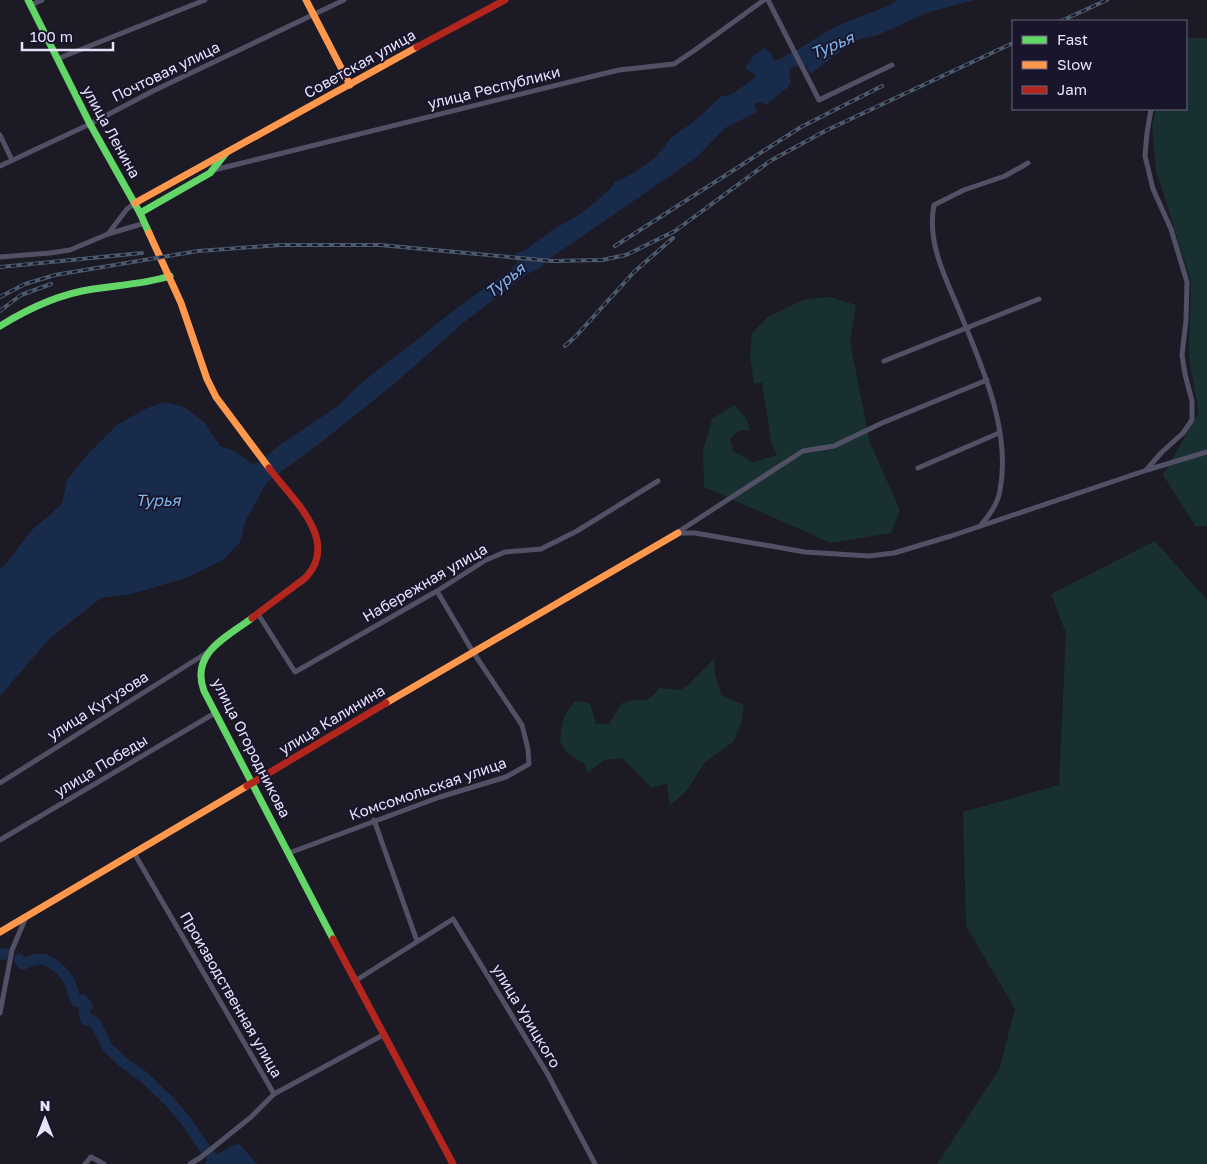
<svg xmlns="http://www.w3.org/2000/svg" width="1207" height="1164" viewBox="0 0 1207 1164" font-family="'Golos Text',sans-serif">
<style>
.green{fill:#193031}
.water{fill:#192b4b}
.lines{fill:none;stroke-linecap:round;stroke-linejoin:round}
.river{stroke:#192b4b;stroke-width:11}
.street{stroke:#525064;stroke-width:5}
.fast{stroke:#63d668;stroke-width:7}
.slow{stroke:#ff974d;stroke-width:7}
.jam{stroke:#b3261e;stroke-width:7}
.rail-casing{stroke:#4c5b6b;stroke-width:4}
.rail{stroke:#19152a;stroke-width:2;stroke-dasharray:5.5;stroke-linecap:butt}
.labels{text-anchor:middle;stroke-width:4;stroke-linejoin:round;paint-order:stroke}
.street-label{font-size:15px;fill:#e6e2fb;stroke:#19152a}
.water-label{font-size:16px;font-style:italic;fill:#7db6ee;stroke:#19152a}
</style>
<rect width="100%" height="100%" fill="#1c1a25"/>
<g class="green">
<path d="M 1188,38 L 1207,38 L 1207,526 L 1196,527 L 1163,475 L 1199,412 L 1189,359 L 1191,282 L 1156,170 L 1152,126 L 1156,109 L 1186,109 L 1186,41 Z"/>
<path d="M 830,297 L 856,305 L 850,342 L 870,443 L 900,510 L 891,533 L 831,543 L 704,487 L 703,451 L 712,419 L 734,405 L 747,419 L 750,431 L 740,430 L 730,439 L 733,451 L 753,462 L 777,455 L 771,442 L 762,382 L 754,384 L 750,355 L 752,333 L 768,317 L 805,299 Z"/>
<path d="M 1155,541 L 1207,600 L 1207,1164 L 937,1164 L 999,1070 L 1015,1009 L 966,926 L 963,812 L 1059,785 L 1066,633 L 1051,594 Z"/>
<path d="M 714,659 L 715,674 L 721,695 L 744,705 L 741,725 L 733,742 L 704,763 L 688,789 L 670,806 L 667,784 L 651,787 L 622,758 L 604,760 L 588,773 L 585,764 L 568,754 L 560,741 C 562,723 563,715 575,701 L 590,703 L 596,724 L 609,724 L 622,703 L 634,700 L 648,700 L 660,688 L 680,690 L 688,685 Z"/>
</g>
<g class="water">
<path d="M 898,0 L 975,0 L 929,12 L 878,35 L 856,40 L 810,74 L 806,65 L 791,67 L 789,73 L 791,83 L 787,88 L 766,105 L 760,102 L 754,104 L 757,112 L 725,128 L 696,158 L 552,257 L 548,259 L 540,268 L 527,274 L 463,323 L 394,384 L 315,447 L 267,482 L 246,520 L 240,542 L 223,560 L 186,578 L 132,594 L 101,598 L 49,639 L 0,696 L 0,569 L 5,565 L 33,529 L 62,504 L 67,480 L 86,456 L 117,425 L 145,409 L 164,402 L 185,407 L 205,423 L 220,446 L 234,451 L 252,464 L 259,462 L 280,445 L 338,406 L 359,385 L 443,319 L 487,286 L 507,273 L 517,263 L 516,253 L 524,251 L 552,230 L 582,213 L 609,190 L 615,182 L 632,174 L 655,158 L 671,138 L 697,119 L 715,102 L 722,96 L 731,95 L 757,76 L 745,68 L 754,55 L 765,48 L 772,55 L 774,61 C 795,53 815,38 835,27 C 855,17 879,12 898,0 Z"/>
<path d="M 239,1144 L 257,1164 L 206,1164 L 206,1161 L 234,1145 Z"/>
</g>
<g class="lines">
<g class="river">
<path d="M 0,954 L 6,954"/>
<path d="M 19,959 L 23,964 C 28,963 33,959 39,959 C 50,958 66,973 70,983 C 73,989 73,996 77,1002 L 83,1000 L 87,1006 L 84,1010 L 86,1020 L 92,1020 L 95,1023 L 108,1048 L 123,1062 L 144,1077 L 170,1102 L 187,1122 L 205,1149"/>
<path d="M 211,1156 L 218,1164"/>
</g>
<g class="street">
<path d="M 768,0 L 819,100 L 892,65"/>
<path d="M 31,5 L 42,0"/>
<path d="M 57,59 L 205,0"/>
<path d="M 0,135 L 12,160"/>
<path d="M 0,166 L 90,124 L 153,91 L 344,0"/>
<path d="M 214,170 L 598,75 L 619,70 L 674,64 L 695,50 L 764,0"/>
<path d="M 108,234 L 127,209 L 135,203"/>
<path d="M 0,257 L 50,253 L 70,250 L 108,234 L 145,223"/>
<path d="M 884,361 L 1039,299"/>
<path d="M 918,468 L 999,433"/>
<path d="M 1147,469 L 1162,452 L 1183,433 L 1192,420 L 1192,401 L 1185,374 L 1182,355 L 1186,320 L 1187,282 L 1171,229 L 1153,189 L 1145,156 L 1147,133 L 1151,109"/>
<path d="M 980,526 C 989,516 998,504 1000,490 C 1012,429 979,359 956,303 C 943,273 927,239 934,205 L 964,190 L 1005,176 L 1028,163"/>
<path d="M 678,532 L 803,451 L 834,446 L 882,423 L 987,380"/>
<path d="M 678,533 L 695,533 L 805,552 L 869,556 L 894,553 L 951,536 L 1147,470 L 1207,452"/>
<path d="M 258,614 L 295,672 L 437,591 L 486,560 L 505,552 L 541,549 L 577,531 L 658,481"/>
<path d="M 0,783 L 208,652"/>
<path d="M 374,820 L 417,941"/>
<path d="M 0,840 L 215,713"/>
<path d="M 134,853 L 274,1094 L 383,1035"/>
<path d="M 289,853 L 440,797 L 506,777 L 529,764 L 528,749 L 522,725 L 473,652 L 437,591"/>
<path d="M 355,981 L 453,919 L 547,1073 L 595,1164"/>
<path d="M 0,1013 L 12,950 L 26,917"/>
<path d="M 85,1164 L 91,1157 L 104,1164"/>
<path d="M 190,1164 L 200,1158 L 251,1117 L 274,1094"/>
</g>
<g class="fast">
<path d="M 28,0 L 90,124 L 140,213 L 149,233"/>
<path d="M 140,213 L 210,173 L 226,153"/>
<path d="M 0,326 C 29,308 59,294 93,289 C 119,285 145,284 170,276"/>
<path d="M 252,618 C 226,638 190,653 204,691 L 333,939"/>
</g>
<g class="slow">
<path d="M 306,0 L 350,85"/>
<path d="M 135,203 L 417,47"/>
<path d="M 149,233 L 181,303 L 207,379 L 216,397 L 269,468"/>
<path d="M 386,703 L 678,533"/>
<path d="M 0,932 L 247,786"/>
</g>
<g class="jam">
<path d="M 417,47 L 505,0"/>
<path d="M 252,618 C 265,608 278,598 292,588 C 296,584 303,581 307,576 C 340,539 290,497 269,468"/>
<path d="M 247,786 L 386,703"/>
<path d="M 333,939 L 453,1164"/>
</g>
<g class="rail-casing">
<g id="rail">
<path d="M 1061,21 L 1107,0"/>
<path d="M 615,246 L 801,127 L 882,86"/>
<path d="M 0,267 L 142,253"/>
<path d="M 0,297 L 25,284 L 55,275 L 198,251 L 281,245 L 380,245 L 552,261 L 602,260 L 626,255 L 675,231 L 770,161 L 825,131 L 1013,43"/>
<path d="M 0,311 L 21,295 L 51,284"/>
<path d="M 565,346 L 576,336 L 634,272 L 673,238"/>
</g>
</g>
<use href="#rail" class="rail"/>
</g>
<g class="labels">
<g class="street-label">
<text transform="translate(360 64) rotate(-29)" y="5">Советская улица</text>
<text transform="translate(166 72) rotate(-26)" y="5">Почтовая улица</text>
<text transform="translate(494 88) rotate(-14)" y="5">улица Республики</text>
<text transform="translate(111 132) rotate(61)" y="5">улица Ленина</text>
<text transform="translate(425 583) rotate(-30)" y="5">Набережная улица</text>
<text transform="translate(98 706) rotate(-32)" y="5">улица Кутузова</text>
<text transform="translate(332 720) rotate(-31)" y="5">улица Калинина</text>
<text transform="translate(251 748) rotate(63)" y="5">улица Огородникова</text>
<text transform="translate(101 766) rotate(-31)" y="5">улица Победы</text>
<text transform="translate(428 789) rotate(-19)" y="5">Комсомольская улица</text>
<text transform="translate(231 995) rotate(60)" y="5">Производственная улица</text>
<text transform="translate(526 1016) rotate(59)" y="5">улица Урицкого</text>
</g>
<g class="water-label">
<text transform="translate(832 45) rotate(-23)" y="6">Турья</text>
<text transform="translate(505 280) rotate(-39)" y="6">Турья</text>
<text x="158" y="506">Турья</text>
</g>
</g>
<rect x="1012" y="20" width="175" height="90" fill="#19152a" stroke="#6b677e"/>
<rect x="1022" y="36" width="25" height="8" fill="#63d668" stroke="#6b677e"/>
<text x="1057" y="45" font-size="15" fill="#e6e2fb">Fast</text>
<rect x="1022" y="61" width="25" height="8" fill="#ff974d" stroke="#6b677e"/>
<text x="1057" y="70" font-size="15" fill="#e6e2fb">Slow</text>
<rect x="1022" y="86" width="25" height="8" fill="#b3261e" stroke="#6b677e"/>
<text x="1057" y="95" font-size="15" fill="#e6e2fb">Jam</text>
<g transform="translate(45 1119)" stroke="#19152a" stroke-width="4" paint-order="stroke">
<path d="M0-4L9 19L0 12L-9 19Z" fill="#e6e2fb"/>
<text y="-8" font-size="14" font-weight="bold" text-anchor="middle" fill="#e6e2fb">N</text>
</g>
<path d="M22 42v8h91v-8" fill="none" stroke="#e6e2fb" stroke-width="2.5"/>
<text x="30" y="42" font-size="15" fill="#e6e2fb" stroke="#19152a" stroke-width="4" paint-order="stroke">100 m</text>
</svg>
